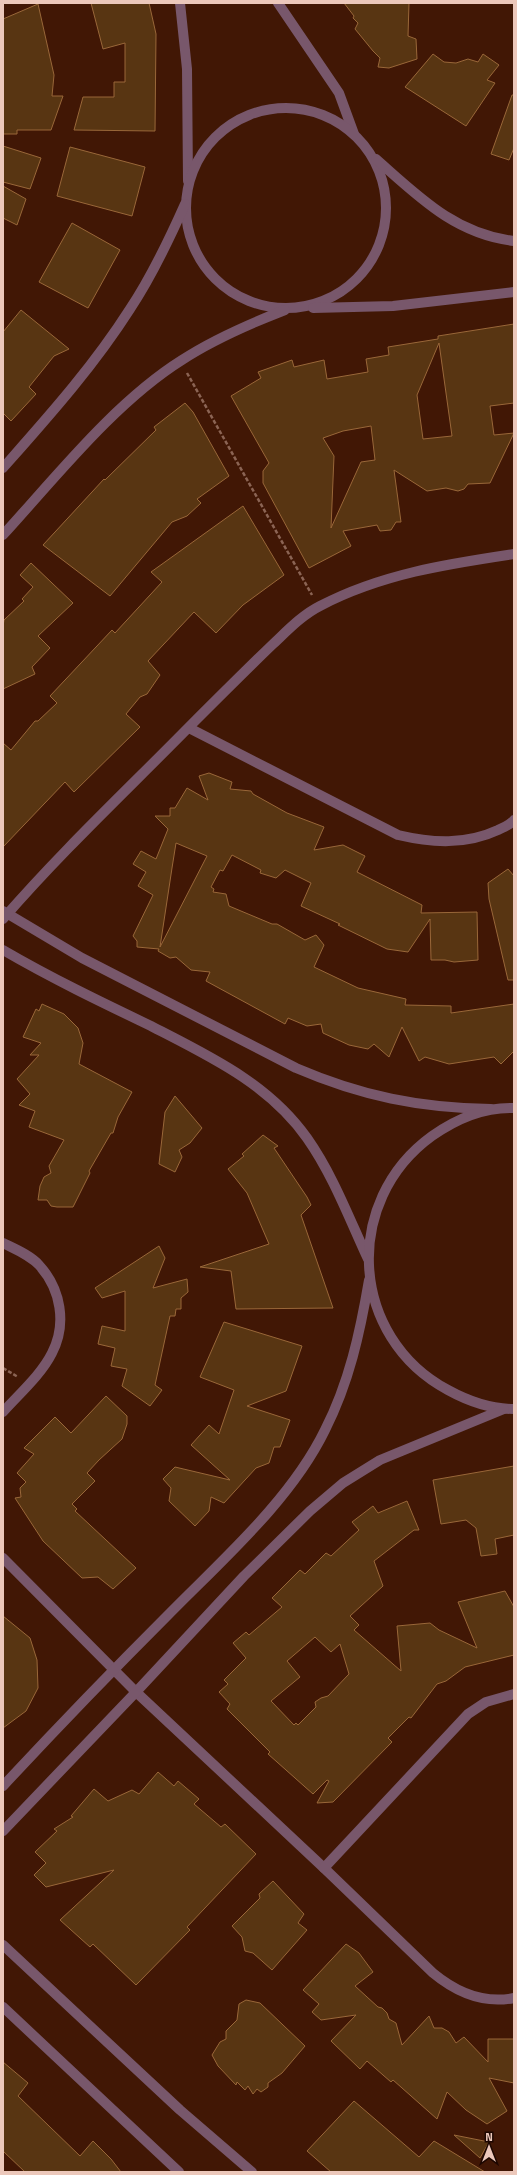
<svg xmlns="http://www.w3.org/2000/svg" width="517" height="2175" viewBox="0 0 517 2175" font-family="'Titillium Web',sans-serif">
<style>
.building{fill:#583512;stroke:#996739;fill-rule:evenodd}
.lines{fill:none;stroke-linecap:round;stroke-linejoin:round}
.path{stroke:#8b6454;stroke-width:2.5;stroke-dasharray:4 2;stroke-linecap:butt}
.minor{stroke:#78576b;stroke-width:10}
</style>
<rect width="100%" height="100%" fill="#411705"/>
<g class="building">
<path d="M 91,3 L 149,3 L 156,34 L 155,131 L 74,130 L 83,97 L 114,97 L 114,82 L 125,82 L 125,43 L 103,49 Z"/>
<path d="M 344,3 L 409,3 L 408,36 L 416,39 L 417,59 L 389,68 L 378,67 L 380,58 L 373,51 L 355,29 L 358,23 L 353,18 L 354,16 Z"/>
<path d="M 38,4 L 54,75 L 52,96 L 63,96 L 51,130 L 17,130 L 17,134 L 3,134 L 3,19 Z"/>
<path d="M 433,54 L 444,62 L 456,63 L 468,59 L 478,62 L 483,54 L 499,65 L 487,80 L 495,83 L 466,126 L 405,87 Z"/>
<path d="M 512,95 L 514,95 L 514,148 L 509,160 L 491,154 Z"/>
<path d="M 3,146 L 41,158 L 30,189 L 3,182 Z"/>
<path d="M 70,147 L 145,167 L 132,216 L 57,196 Z"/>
<path d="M 3,186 L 26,199 L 17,225 L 3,218 Z"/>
<path d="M 72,223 L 120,250 L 88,308 L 39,282 Z"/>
<path d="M 21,310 L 69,349 L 54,356 L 29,387 L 36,394 L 11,421 L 3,413 L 3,332 Z"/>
<path d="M 514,324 L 514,403 L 490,406 L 494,435 L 514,433 L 490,483 L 468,484 L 464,489 L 458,491 L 446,488 L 427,491 L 394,470 L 401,522 L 396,522 L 391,530 L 380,531 L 377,525 L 343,531 L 351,546 L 309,568 L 263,483 L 263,471 L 269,463 L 231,396 L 261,378 L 258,372 L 292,360 L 294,367 L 324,360 L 327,379 L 368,372 L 366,359 L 389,355 L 388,347 L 438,339 L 438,336 ZM 439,343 L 452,436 L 423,439 L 417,395 ZM 371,426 L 375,460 L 361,462 L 331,528 L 334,456 L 323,438 L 343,431 Z"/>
<path d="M 185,403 L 193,412 L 229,476 L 197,499 L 201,503 L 187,516 L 172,522 L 110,596 L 43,545 L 104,479 L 105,480 L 156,430 L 154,427 Z"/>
<path d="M 243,506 L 284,575 L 243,605 L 216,633 L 194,612 L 148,661 L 160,675 L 147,694 L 140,697 L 126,714 L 140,727 L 74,792 L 65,782 L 3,847 L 3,743 L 11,750 L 35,721 L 38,721 L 57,703 L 50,696 L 112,630 L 115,633 L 162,582 L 151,572 Z"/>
<path d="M 31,563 L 73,603 L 38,636 L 50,648 L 32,667 L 35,674 L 3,689 L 3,626 L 4,620 L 24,601 L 22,599 L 33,587 L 20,575 Z"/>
<path d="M 209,773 L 232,782 L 230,789 L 251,791 L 253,794 L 287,813 L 324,827 L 314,850 L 343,845 L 365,856 L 357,872 L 422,905 L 421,913 L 477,912 L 478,960 L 454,962 L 445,960 L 431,960 L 430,919 L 408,952 L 387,949 L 338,925 L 340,924 L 301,906 L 311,883 L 285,870 L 276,878 L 260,873 L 261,870 L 232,855 L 223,871 L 220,870 L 211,887 L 214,889 L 213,892 L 226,894 L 229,906 L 272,924 L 277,924 L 305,940 L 316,935 L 324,945 L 314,967 L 358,988 L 406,999 L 405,1005 L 451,1006 L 451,1013 L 514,1004 L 514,1051 L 501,1064 L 494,1057 L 449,1064 L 425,1057 L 419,1061 L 402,1027 L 389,1057 L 374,1044 L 368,1049 L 349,1045 L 323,1033 L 321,1024 L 307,1026 L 288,1018 L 285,1024 L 206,981 L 210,972 L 191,970 L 176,957 L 170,958 L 158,951 L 159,949 L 137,947 L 137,941 L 133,936 L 153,895 L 138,886 L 146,872 L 133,864 L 141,851 L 156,859 L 168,829 L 155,816 L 170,816 L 170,808 L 175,808 L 187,788 L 208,800 L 199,776 ZM 176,843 L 207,856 L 160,947 L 172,868 Z"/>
<path d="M 508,869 L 514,876 L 514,980 L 508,980 L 489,899 L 488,883 Z"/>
<path d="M 42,1004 L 64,1014 L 78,1028 L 83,1043 L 79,1064 L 132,1092 L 118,1117 L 113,1133 L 111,1133 L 89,1171 L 90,1173 L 73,1207 L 57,1207 L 51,1206 L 47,1200 L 38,1200 L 40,1186 L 44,1177 L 51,1173 L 49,1166 L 64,1140 L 29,1127 L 35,1111 L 19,1105 L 30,1094 L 17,1079 L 39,1055 L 30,1055 L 41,1043 L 23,1037 L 36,1009 L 39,1011 Z"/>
<path d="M 175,1096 L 202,1128 L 190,1143 L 179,1150 L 182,1157 L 175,1172 L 159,1164 L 165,1112 Z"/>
<path d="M 263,1135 L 278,1146 L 274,1148 L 307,1197 L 311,1205 L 301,1215 L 333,1308 L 236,1309 L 231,1271 L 200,1267 L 269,1244 L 247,1193 L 228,1169 L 244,1156 L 242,1154 Z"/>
<path d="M 159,1246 L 165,1258 L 153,1288 L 187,1279 L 188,1292 L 181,1298 L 181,1309 L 176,1309 L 175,1316 L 170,1316 L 155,1385 L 162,1390 L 150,1406 L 122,1386 L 127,1369 L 111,1366 L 115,1348 L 98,1344 L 102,1326 L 125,1331 L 125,1291 L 102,1298 L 95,1288 Z"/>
<path d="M 224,1322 L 302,1346 L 286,1391 L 247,1406 L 290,1420 L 280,1447 L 274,1447 L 269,1463 L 256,1468 L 224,1503 L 211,1497 L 209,1511 L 195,1526 L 169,1501 L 171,1488 L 163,1479 L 175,1467 L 230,1480 L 191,1445 L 209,1425 L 219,1434 L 234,1390 L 200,1377 Z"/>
<path d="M 106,1396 L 127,1416 L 127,1424 L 122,1439 L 99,1460 L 87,1473 L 95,1481 L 72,1504 L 77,1509 L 75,1511 L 136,1568 L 113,1589 L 98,1577 L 82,1578 L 43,1541 L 15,1498 L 21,1497 L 20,1488 L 26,1482 L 17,1473 L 34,1454 L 24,1448 L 55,1417 L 71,1433 Z"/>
<path d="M 514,1466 L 514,1535 L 495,1539 L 497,1554 L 481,1556 L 476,1528 L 466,1520 L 441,1524 L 433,1480 Z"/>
<path d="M 407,1501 L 419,1530 L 414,1530 L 374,1561 L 383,1586 L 350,1616 L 359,1625 L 354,1630 L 401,1671 L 397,1626 L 430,1623 L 439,1630 L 477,1648 L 458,1602 L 505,1591 L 514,1607 L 514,1655 L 465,1667 L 446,1681 L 437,1684 L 411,1718 L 409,1717 L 388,1738 L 392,1742 L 333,1802 L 317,1803 L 329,1781 L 327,1780 L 313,1794 L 268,1754 L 270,1752 L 227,1709 L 230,1704 L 219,1692 L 228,1684 L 224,1680 L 246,1658 L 233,1643 L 246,1632 L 249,1635 L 282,1607 L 272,1598 L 300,1570 L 305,1574 L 326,1553 L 331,1556 L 359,1530 L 352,1522 L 373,1506 L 378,1513 ZM 315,1637 L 331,1652 L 340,1644 L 349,1674 L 328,1696 L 321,1698 L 315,1702 L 316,1707 L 298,1725 L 296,1723 L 294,1725 L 271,1701 L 300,1677 L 287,1661 Z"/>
<path d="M 3,1616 L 30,1638 L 37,1660 L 38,1688 L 26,1711 L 3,1728 Z"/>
<path d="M 158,1772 L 174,1786 L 178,1781 L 199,1799 L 194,1804 L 221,1827 L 225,1824 L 256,1854 L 187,1927 L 190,1930 L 136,1985 L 93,1944 L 90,1947 L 60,1920 L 114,1870 L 46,1887 L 34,1875 L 46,1863 L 35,1852 L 57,1831 L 54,1829 L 73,1817 L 71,1816 L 94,1789 L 108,1801 L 132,1790 L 139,1794 Z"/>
<path d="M 273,1881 L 304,1914 L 298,1923 L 307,1930 L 272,1970 L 253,1953 L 245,1951 L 242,1937 L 232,1926 L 260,1898 L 259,1894 Z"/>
<path d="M 346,1944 L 359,1953 L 373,1972 L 355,1986 L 378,2007 L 382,2008 L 387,2013 L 389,2019 L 396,2023 L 402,2045 L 429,2016 L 434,2028 L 442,2028 L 449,2032 L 456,2043 L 464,2037 L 488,2062 L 488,2039 L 514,2039 L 514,2083 L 489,2078 L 507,2111 L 487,2124 L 466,2110 L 447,2092 L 437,2119 L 393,2080 L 391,2082 L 367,2061 L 360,2069 L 331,2041 L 356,2015 L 321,2020 L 312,2012 L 319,2004 L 303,1990 Z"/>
<path d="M 246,2000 L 260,2003 L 305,2046 L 282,2073 L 268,2083 L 268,2087 L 261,2092 L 257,2089 L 253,2094 L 248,2086 L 245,2090 L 237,2082 L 236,2085 L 218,2066 L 212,2055 L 220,2042 L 226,2039 L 226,2031 L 237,2020 L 239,2004 Z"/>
<path d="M 3,2062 L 28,2083 L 18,2096 L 80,2156 L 93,2141 L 111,2159 L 121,2172 L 25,2172 L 3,2151 Z"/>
<path d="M 354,2101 L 419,2157 L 434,2141 L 485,2172 L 331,2172 L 307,2151 Z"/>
<path d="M 454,2135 L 489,2142 L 480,2158 Z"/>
</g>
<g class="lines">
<g class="path">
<path d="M 187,373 L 312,595"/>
<path d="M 3,1368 L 18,1377"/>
</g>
<g class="minor">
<path d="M 180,3 L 187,69 L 188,181"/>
<path d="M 278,3 L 339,93 L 354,134"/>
<circle cx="286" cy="208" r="100"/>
<path d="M 376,159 C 419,197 455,234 514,241"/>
<path d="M 313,308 L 393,306 L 514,292"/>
<path d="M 3,468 C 48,417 93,367 130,309 C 152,276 169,240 185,204"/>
<path d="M 3,535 C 56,477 115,402 182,360 C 214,339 249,324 285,310"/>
<path d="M 189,728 L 398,835 C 432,843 466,845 498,830 C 504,827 510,825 514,820"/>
<path d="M 3,911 L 82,958 L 296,1068 C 361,1096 420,1108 491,1109"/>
<path d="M 3,919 C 61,852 126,791 189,727 C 216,700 244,672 272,645 C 287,631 302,615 320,606 C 381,574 447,564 514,554"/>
<path d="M 3,950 C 51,978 101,1002 151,1026 C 209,1056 268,1083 307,1138 C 333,1175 349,1218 368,1259"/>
<path d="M 514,1108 C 485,1107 456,1119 432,1136 C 342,1201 349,1337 448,1390 C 468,1401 491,1409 514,1409"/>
<path d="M 3,1243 C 15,1249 30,1255 39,1265 C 61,1289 67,1324 52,1353 C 41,1375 19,1394 3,1412"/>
<path d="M 3,1558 L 136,1692 L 324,1868 L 433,1973 C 456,1992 484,2004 514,1998"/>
<path d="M 3,1786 C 57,1728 112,1671 168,1615 C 222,1560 291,1500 325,1430 C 349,1383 360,1333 369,1280"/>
<path d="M 3,1831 L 136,1692 L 244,1576 L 310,1511 L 343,1483 L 380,1460 L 504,1409"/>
<path d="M 324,1868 L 468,1714 L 486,1702 L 514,1694"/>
<path d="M 3,1945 L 180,2110 L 252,2172"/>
<path d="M 3,2007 L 179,2172"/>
</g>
</g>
<rect width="517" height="2175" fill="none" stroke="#ecc8bb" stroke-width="8"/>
<g transform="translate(489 2147)" stroke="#1d0701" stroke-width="3" paint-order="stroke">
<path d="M0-3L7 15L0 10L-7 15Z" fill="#ecc8bb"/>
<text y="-6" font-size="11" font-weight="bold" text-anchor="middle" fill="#ecc8bb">N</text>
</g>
</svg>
